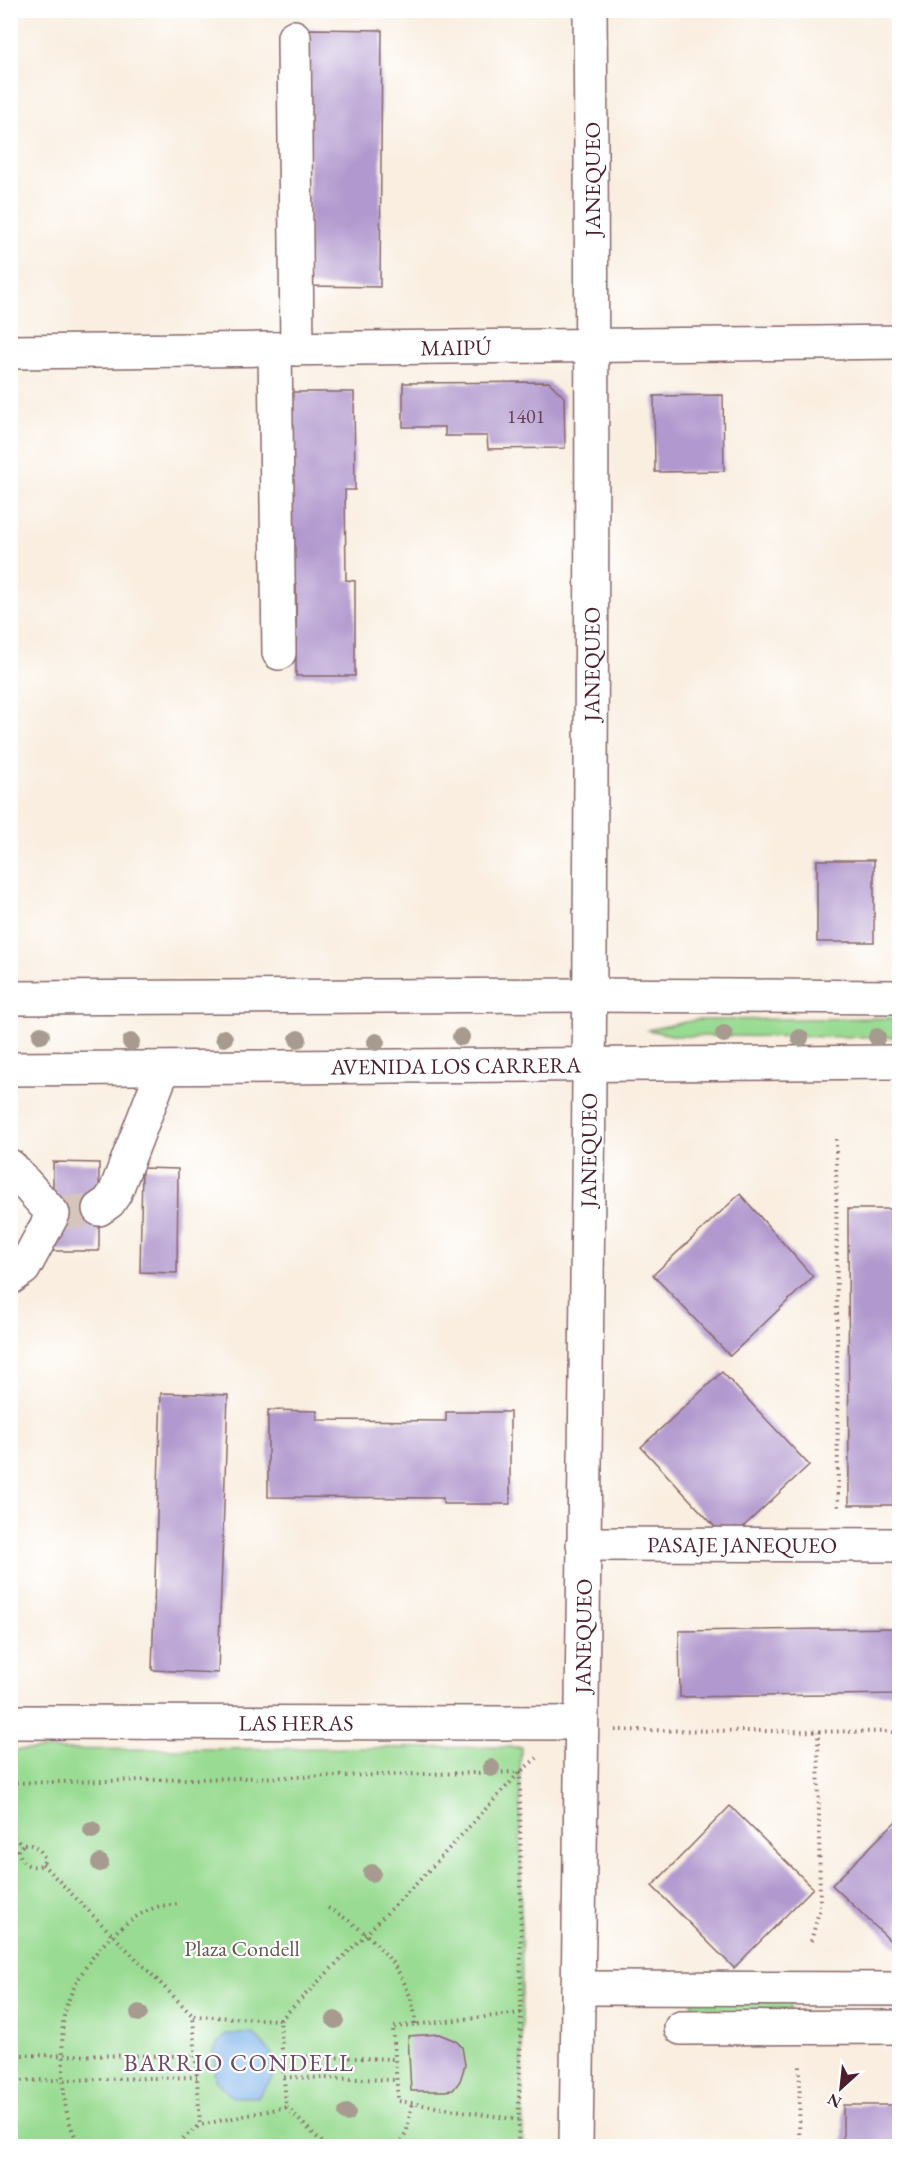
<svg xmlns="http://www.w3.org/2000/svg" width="910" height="2157" viewBox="0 0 910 2157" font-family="'EB Garamond',serif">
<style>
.green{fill:#99db92;stroke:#727d5e;stroke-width:1.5}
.water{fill:#7ab1e9;stroke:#62688a;stroke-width:1.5}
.building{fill:#b198ce}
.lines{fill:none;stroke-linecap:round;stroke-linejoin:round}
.minor-tunnel{stroke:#d6c5bc;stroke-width:33;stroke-dasharray:33 16;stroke-linecap:butt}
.minor-casing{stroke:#87676a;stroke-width:36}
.major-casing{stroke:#87676a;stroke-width:36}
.path{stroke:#87676a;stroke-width:4;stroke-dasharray:1.5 4.5;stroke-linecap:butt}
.minor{stroke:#fff;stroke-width:33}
.major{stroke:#fff;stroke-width:33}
.tree{fill:#a69b8e}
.labels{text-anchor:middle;stroke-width:4.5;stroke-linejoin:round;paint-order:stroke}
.number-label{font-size:20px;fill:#643d54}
.street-label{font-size:22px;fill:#4a1f2b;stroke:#fff}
.park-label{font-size:22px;fill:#62574a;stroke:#fff}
.neighbourhood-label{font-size:24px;letter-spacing:1.5px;fill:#6e4964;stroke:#fff}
</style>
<rect width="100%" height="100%" fill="#fff"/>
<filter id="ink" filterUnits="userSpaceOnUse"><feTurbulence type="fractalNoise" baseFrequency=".0167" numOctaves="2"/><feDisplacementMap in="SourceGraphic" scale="12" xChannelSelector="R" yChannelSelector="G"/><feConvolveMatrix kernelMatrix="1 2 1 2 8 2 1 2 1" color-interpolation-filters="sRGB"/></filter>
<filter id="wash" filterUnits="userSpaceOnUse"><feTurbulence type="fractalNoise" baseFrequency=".008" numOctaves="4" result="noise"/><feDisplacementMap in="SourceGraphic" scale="24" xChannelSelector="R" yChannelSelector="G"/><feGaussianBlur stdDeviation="1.35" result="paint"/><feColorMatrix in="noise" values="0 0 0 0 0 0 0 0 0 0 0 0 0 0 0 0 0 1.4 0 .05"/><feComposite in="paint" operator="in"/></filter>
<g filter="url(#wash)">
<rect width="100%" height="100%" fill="#f9eee0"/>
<g class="green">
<path d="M 899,1018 L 899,1037 L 677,1036 L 647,1030 L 695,1020 Z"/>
<path d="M 521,1747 L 520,1772 L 523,2146 L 11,2146 L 11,1750 Z"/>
<path d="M 792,1995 L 790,2019 L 693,2020 L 692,1997 Z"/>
</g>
<path class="water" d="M 226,2034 L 254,2034 L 272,2054 L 272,2079 L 258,2097 L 232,2097 L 215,2080 L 213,2051 Z"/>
<g id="blocks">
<g class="building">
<path d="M 310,29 L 382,30 L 380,287 L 308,286 Z"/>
<path d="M 549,382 L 564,397 L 565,448 L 488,449 L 487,436 L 445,436 L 445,427 L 403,427 L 403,383 Z"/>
<path d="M 290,392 L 354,392 L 355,490 L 345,490 L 346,580 L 355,581 L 355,676 L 296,676 L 296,583 L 285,583 Z"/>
<path d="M 723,395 L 724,471 L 655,472 L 654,396 Z"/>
<rect x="817" y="860" width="57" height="82"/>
<path d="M 53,1162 L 99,1163 L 99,1251 L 53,1251 Z"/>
<path d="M 142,1168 L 178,1169 L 177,1273 L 140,1272 Z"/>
<path d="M 740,1194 L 813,1277 L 730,1356 L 653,1275 Z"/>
<path d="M 848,1209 L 900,1209 L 900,1505 L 849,1505 Z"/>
<path d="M 722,1372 L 809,1465 L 728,1541 L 641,1447 Z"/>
<path d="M 161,1393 L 228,1395 L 218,1673 L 152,1670 Z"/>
<path d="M 268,1410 L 317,1411 L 317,1420 L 446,1421 L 446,1412 L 510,1412 L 510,1504 L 443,1504 L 443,1498 L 268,1497 Z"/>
<path d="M 900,1628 L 900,1694 L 680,1697 L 679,1631 Z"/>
<path d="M 730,1806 L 813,1888 L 734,1968 L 652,1886 Z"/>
<path d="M 900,1817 L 900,1950 L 832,1885 Z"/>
<path d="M 439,2034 L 456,2041 L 462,2047 L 465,2065 L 460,2081 L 453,2090 L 444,2091 L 411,2091 L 408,2036 Z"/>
<rect x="843" y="2105" width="57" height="41"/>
</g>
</g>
</g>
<g filter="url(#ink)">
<use href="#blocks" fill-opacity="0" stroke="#87676a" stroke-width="1.5"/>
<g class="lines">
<path class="minor-tunnel" d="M 53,1214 L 99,1209"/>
<g class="minor-casing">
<g id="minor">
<path d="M 294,37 L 297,349"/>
<path d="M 275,349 L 279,653"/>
<path d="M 10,1166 L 53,1214 L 24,1268 L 10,1278"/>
<path d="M 99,1209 L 109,1202 L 115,1193 L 163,1069"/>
<path id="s1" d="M 583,1544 L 900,1545"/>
<path id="s2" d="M 10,1722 L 581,1723"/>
<path d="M 578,1988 L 900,1989"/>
<path d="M 681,2028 L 900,2027"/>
<path id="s3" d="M 576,2146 C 586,1435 596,722 590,10"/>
</g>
</g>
<g class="major-casing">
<g id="major">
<path id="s4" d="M 10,352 L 900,342"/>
<path d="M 10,998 L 589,995 L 900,997"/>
<path id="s5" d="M 10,1069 L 900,1062"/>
</g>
</g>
<g class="path">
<path d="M 836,1139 L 838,1511"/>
<path d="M 615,1730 L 900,1732"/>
<path d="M 10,1783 L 520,1772 L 521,2013 L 518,2146"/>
<path d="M 10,1832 L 22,1846"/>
<path d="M 24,1844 C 35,1844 41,1849 45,1860 L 42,1865 C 28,1869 22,1863 18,1850 Z"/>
<path d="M 42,1864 L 193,2016"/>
<path d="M 328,1908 C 372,1932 411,1972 416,2024"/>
<path d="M 811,1941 L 820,1908 L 818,1732"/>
<path d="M 280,2020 L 416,1884 L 520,1772 L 537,1758"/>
<path d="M 10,2055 L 196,2056"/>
<path d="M 283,2056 L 395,2059"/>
<path d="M 284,2077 L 397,2080"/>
<path d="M 10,2081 L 197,2077"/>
<path d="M 286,2107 L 200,2125 L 193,2016 L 280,2020 L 286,2107 L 326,2146"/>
<path d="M 519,2120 L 398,2101 L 393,2027 L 521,2013"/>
<path d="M 80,2146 C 65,2119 63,2097 63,2067 C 63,2050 61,2033 64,2016 C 72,1974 118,1916 161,1906 C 167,1905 173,1905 179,1904"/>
<path d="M 173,2146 L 200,2125"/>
<path d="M 399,2146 L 407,2130 L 412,2103"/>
<path d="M 799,2146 L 800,2063"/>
</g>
<use href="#minor" class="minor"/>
<use href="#major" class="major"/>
</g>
<g class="tree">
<circle cx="724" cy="1034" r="9"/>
<circle cx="41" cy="1035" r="9"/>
<circle cx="461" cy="1037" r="9"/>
<circle cx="877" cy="1037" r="9"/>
<circle cx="224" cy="1038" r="9"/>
<circle cx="800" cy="1038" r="9"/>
<circle cx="298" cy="1039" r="9"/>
<circle cx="131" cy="1042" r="9"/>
<circle cx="376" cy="1042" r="9"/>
<circle cx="491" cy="1768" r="9"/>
<circle cx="92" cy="1830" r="9"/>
<circle cx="100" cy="1863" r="9"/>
<circle cx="372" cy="1873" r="9"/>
<circle cx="139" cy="2013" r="9"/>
<circle cx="335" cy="2020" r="9"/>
<circle cx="347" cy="2113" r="9"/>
</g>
</g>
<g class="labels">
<g class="number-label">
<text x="526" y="423">1401</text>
</g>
<g class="street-label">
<text transform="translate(592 179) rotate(-90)" y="8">JANEQUEO</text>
<text dy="8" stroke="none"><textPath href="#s4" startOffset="446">MAIPÚ</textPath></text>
<text dy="8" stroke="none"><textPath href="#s3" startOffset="1482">JANEQUEO</textPath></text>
<text dy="8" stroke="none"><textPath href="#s5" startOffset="446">AVENIDA LOS CARRERA</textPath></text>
<text dy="8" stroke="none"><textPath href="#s3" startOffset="996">JANEQUEO</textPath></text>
<text dy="8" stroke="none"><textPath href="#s1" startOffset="159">PASAJE JANEQUEO</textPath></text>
<text dy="8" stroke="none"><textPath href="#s3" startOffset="510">JANEQUEO</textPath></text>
<text dy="8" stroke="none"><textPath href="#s2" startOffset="286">LAS HERAS</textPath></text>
</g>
<g class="park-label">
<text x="242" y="1956">Plaza Condell</text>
</g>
<g class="neighbourhood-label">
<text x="239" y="2071">BARRIO CONDELL</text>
</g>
</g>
<rect width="910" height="2157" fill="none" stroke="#fff" stroke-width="36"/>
<g transform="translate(841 2088) rotate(207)" stroke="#ffffff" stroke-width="4.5" paint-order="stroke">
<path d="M0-4.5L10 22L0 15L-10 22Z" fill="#4a1f2b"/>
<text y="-9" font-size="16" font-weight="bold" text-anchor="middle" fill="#4a1f2b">N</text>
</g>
</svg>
